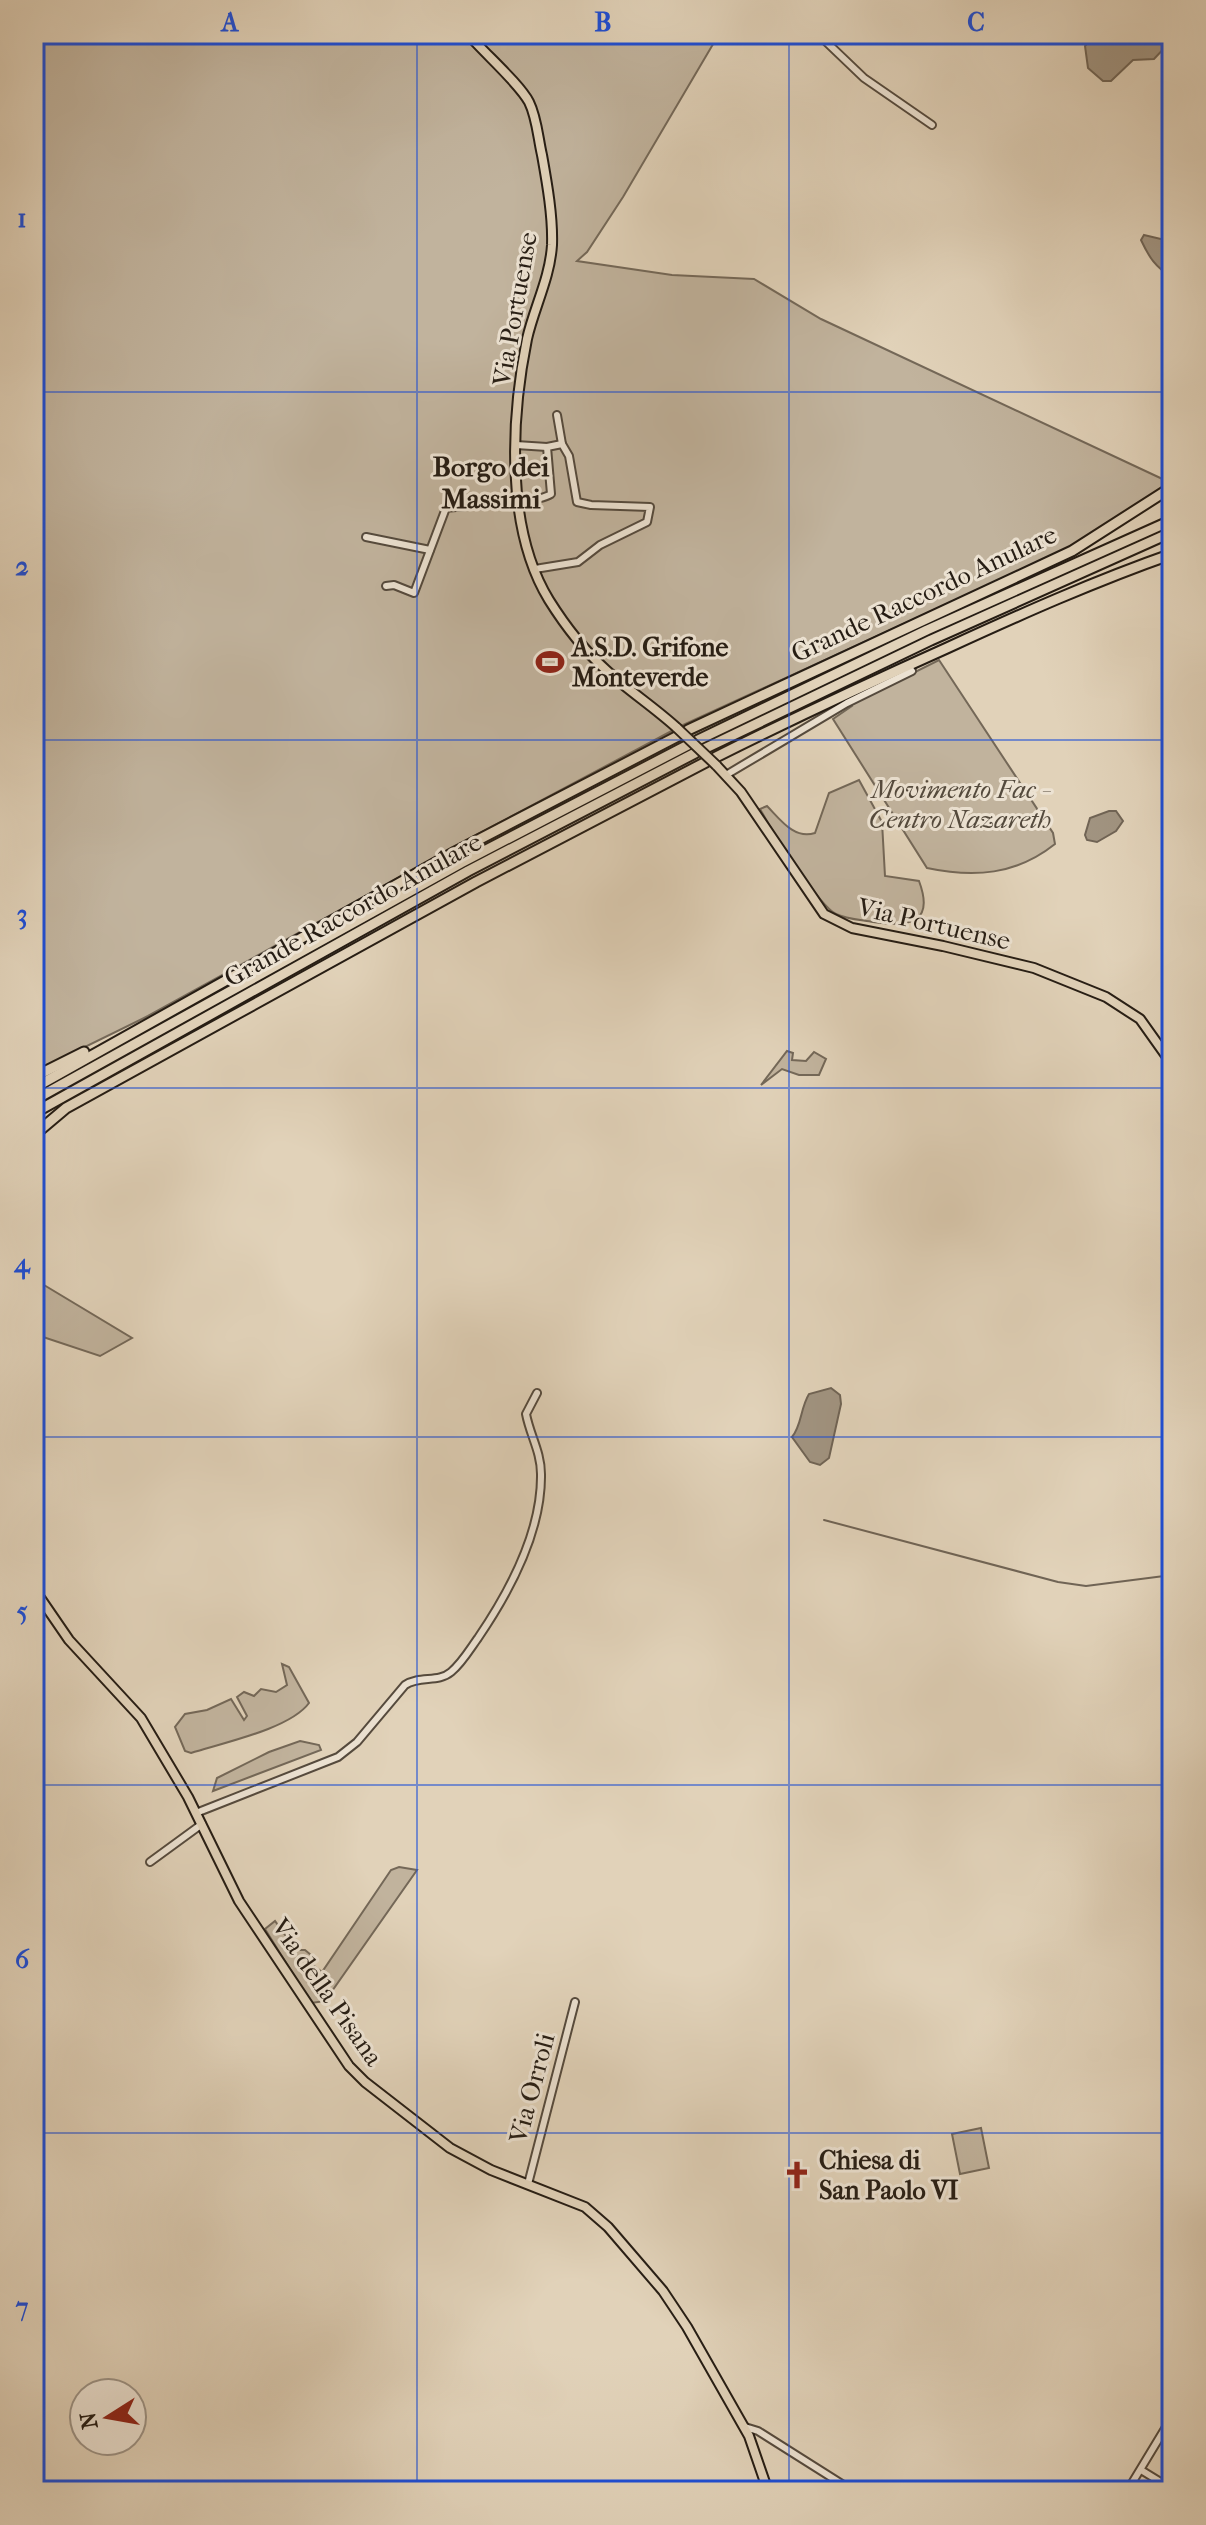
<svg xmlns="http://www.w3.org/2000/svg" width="1206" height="2525" font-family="'IM FELL French Canon',serif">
<rect width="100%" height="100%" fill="#e1d2b9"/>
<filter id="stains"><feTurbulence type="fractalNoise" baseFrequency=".0025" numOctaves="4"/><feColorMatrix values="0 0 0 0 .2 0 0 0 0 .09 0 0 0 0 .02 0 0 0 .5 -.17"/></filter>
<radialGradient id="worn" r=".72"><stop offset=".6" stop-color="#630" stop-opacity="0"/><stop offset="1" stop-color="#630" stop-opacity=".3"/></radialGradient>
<!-- green -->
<g fill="#c1b39d" stroke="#746858" stroke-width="2">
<polygon points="34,34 719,34 623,197 587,252 577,261 672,275 754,279 821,319 1171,483 1069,548 681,726 465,841 148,1016 34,1072"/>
<path d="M939,660l114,173 2,11c-39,31 -81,34 -128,24l-94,-149 19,-13 -1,-2z"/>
<path d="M859,780l23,42 3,54 34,5c16,43 -10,46 -46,41 -11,-2 -27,-3 -37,-8 -17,-8 -65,-85 -76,-105l7,-3c13,13 27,34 48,27l14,-40z"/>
<polygon points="787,1051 793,1053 792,1060 806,1061 814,1052 826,1059 819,1075 799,1075 782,1069 761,1085"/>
<polygon points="34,1279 132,1338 100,1356 34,1334"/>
<path d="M282,1664l7,3 20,36c-19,26 -87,40 -118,50l-6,-2 -10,-24 10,-13 22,-4 24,-11 13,21 3,-4 -10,-19 7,-5 10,4 7,-7 15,3 11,-7z"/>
<polygon points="300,1741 319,1745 321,1750 213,1791 217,1778 269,1752"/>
<polygon points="399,1867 417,1870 325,2001 311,2003 265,1929 275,1921 296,1950 305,1950 311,1955 313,1965 322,1972 391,1870"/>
<polygon points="981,2128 989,2168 960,2174 952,2134"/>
</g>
<!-- water -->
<g fill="#a19481" stroke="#706455" stroke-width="2">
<polygon points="1096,34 1167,34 1170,42 1154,59 1133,60 1111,81 1103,81 1088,68 1085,46"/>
<path d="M1144,235l21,5 7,-3v40c-17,-10 -23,-20 -31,-37z"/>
<polygon points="1109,811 1116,811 1123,821 1116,831 1097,842 1087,840 1085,835 1090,818"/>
<path d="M831,1388l9,7 1,9 -12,54 -9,7 -10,-3 -18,-25c10,-12 8,-28 17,-43z"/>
</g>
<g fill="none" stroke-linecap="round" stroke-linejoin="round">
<!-- stream -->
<polyline stroke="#706455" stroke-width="2" points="824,1520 1058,1582 1086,1586 1172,1575"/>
<defs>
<g id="minor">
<polyline points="818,34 864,78 932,125"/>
<polyline points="557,415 562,444"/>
<polyline points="516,445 547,447"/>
<polyline points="366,537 430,550"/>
<path d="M386,586l8,-1 20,8 32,-85c24,-3 87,-3 105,-14l-4,-47 15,-3 7,12 8,46 14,3 59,2 -3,15 -47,23 -22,17 -43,7"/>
<polyline points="726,775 847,703 912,671"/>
<path d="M196,1813l142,-56 19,-15 48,-57c15,-10 33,-2 46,-13 11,-9 19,-23 27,-34 32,-47 64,-106 63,-164 0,-22 -11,-39 -15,-60l11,-21"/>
<polyline points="150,1862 202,1824"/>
<polyline points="528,2184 575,2002"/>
<polyline points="745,2427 758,2431 853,2491"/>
<polyline points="1141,2470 1172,2489"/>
<polyline points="1094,2491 1107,2485 1125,2489 1129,2488 1172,2417"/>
</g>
<g id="major">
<path d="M468,34c16,19 51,49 61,68 8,16 9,36 13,53 5,28 11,61 10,90 -2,33 -18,63 -25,94 -16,79 -22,189 22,261 15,24 36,51 57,70 23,21 48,37 71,58"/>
<polyline points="716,765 741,792 824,914 852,928 943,946 1034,968 1106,997 1140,1019 1172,1064"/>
<polyline points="34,1589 69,1640 141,1718 188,1797 239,1901 349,2066 365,2082 450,2148 491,2170 585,2207 608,2227 663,2291 687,2327 749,2436 768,2491"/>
</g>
<g id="highway">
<polyline points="688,730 1072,551 1172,487"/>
<polyline points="698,740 927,630 1168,522"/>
<polyline points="706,748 931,640 1172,532"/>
<path d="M716,757c76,-38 153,-74 231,-109 74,-34 148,-67 225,-94"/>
<polyline points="34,1077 84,1052"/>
<polyline points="34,1088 455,852 678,736"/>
<polyline points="34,1100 461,863 688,745"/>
<polyline points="34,1113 468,871 695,753"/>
<polyline points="34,1135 66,1108 476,882 706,762"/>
</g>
</defs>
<!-- minor casing -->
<use href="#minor" stroke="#554a3d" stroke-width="10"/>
<!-- major casing -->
<use href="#major" stroke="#261d14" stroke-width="12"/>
<!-- highway casing -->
<use href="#highway" stroke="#261d14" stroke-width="13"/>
<!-- minor -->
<use href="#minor" stroke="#ece2d2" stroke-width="6"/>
<!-- major -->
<use href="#major" stroke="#e1d2b9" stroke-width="8"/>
<!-- highway -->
<use href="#highway" stroke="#e1d2b9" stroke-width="9"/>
<defs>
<polyline id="major-bridge" points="677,728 716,765"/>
<polyline id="highway-bridge" points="1170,512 1172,522"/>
</defs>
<!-- major-bridge casing -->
<use href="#major-bridge" stroke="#261d14" stroke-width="12" stroke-linecap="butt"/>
<!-- highway-bridge casing -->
<use href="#highway-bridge" stroke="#261d14" stroke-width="13" stroke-linecap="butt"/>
<!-- major-bridge -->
<use href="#major-bridge" stroke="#e1d2b9" stroke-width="8"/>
<!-- highway-bridge -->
<use href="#highway-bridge" stroke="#e1d2b9" stroke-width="9"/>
</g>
<!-- grid -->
<path fill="none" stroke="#1d4ed8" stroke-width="2" stroke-opacity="0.55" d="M417,34v2457M789,34v2457M34,392h1138M34,740h1138M34,1088h1138M34,1437h1138M34,1785h1138M34,2133h1138"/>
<!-- icons -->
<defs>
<symbol id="stadium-bare" viewBox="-9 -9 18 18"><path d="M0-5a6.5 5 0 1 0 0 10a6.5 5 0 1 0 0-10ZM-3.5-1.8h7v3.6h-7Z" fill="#8f2418" stroke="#ece2d2" stroke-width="2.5" paint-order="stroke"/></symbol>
<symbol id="church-bare" viewBox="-9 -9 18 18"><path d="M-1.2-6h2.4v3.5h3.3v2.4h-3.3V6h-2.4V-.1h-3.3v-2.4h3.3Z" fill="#8f2418" stroke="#ece2d2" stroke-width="2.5" paint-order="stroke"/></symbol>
</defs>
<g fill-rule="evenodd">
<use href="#stadium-bare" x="530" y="642" width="40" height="40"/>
<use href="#church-bare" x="777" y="2155" width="40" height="40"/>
</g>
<g text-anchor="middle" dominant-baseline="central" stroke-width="6" stroke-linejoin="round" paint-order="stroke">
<!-- street labels -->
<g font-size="26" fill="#261d14" stroke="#ece2d2">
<text transform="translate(515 309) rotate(-80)">Via Portuense</text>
<text transform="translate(924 594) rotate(-25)">Grande Raccordo Anulare</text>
<text transform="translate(353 910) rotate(-29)">Grande Raccordo Anulare</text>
<text transform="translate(934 924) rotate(13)">Via Portuense</text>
<text transform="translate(327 1992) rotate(55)">Via della Pisana</text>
<text transform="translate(532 2088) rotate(-75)">Via Orroli</text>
</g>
<!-- poi labels -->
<g font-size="26" font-weight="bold" fill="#261d14" stroke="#ece2d2" text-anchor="start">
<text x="572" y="647">A.S.D. Grifone<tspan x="572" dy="30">Monteverde</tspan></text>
<text x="819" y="2160">Chiesa di<tspan x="819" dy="30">San Paolo VI</tspan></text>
</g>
<!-- park labels -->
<g font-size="26" font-style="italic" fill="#544a3d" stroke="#ece2d2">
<text x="960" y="789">Movimento Fac -<tspan x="960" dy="30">Centro Nazareth</tspan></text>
</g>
<!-- neighbourhood labels -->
<g font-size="28" font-weight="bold" fill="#261d14" stroke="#ece2d2">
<text x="491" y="466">Borgo dei<tspan x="491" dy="32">Massimi</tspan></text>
</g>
</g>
<!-- margin -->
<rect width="1206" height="2525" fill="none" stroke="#e1d2b9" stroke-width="88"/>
<!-- north arrow -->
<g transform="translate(108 2417) rotate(259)"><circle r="38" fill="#ece2d2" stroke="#9d9386" stroke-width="2"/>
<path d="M0-6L14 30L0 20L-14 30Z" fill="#8f2418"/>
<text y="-12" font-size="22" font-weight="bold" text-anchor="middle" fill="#261d14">N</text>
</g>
<rect x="44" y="44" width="1118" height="2437" fill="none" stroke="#1d4ed8" stroke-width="3"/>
<g font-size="26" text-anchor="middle" font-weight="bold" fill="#1d4ed8">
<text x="230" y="31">A</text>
<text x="603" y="31">B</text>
<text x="976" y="31">C</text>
<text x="22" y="227">1</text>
<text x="22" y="575">2</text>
<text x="22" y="923">3</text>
<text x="22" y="1272">4</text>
<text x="22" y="1620">5</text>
<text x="22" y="1968">6</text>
<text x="22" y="2316">7</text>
</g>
<rect width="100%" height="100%" filter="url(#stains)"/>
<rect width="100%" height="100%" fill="url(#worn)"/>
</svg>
